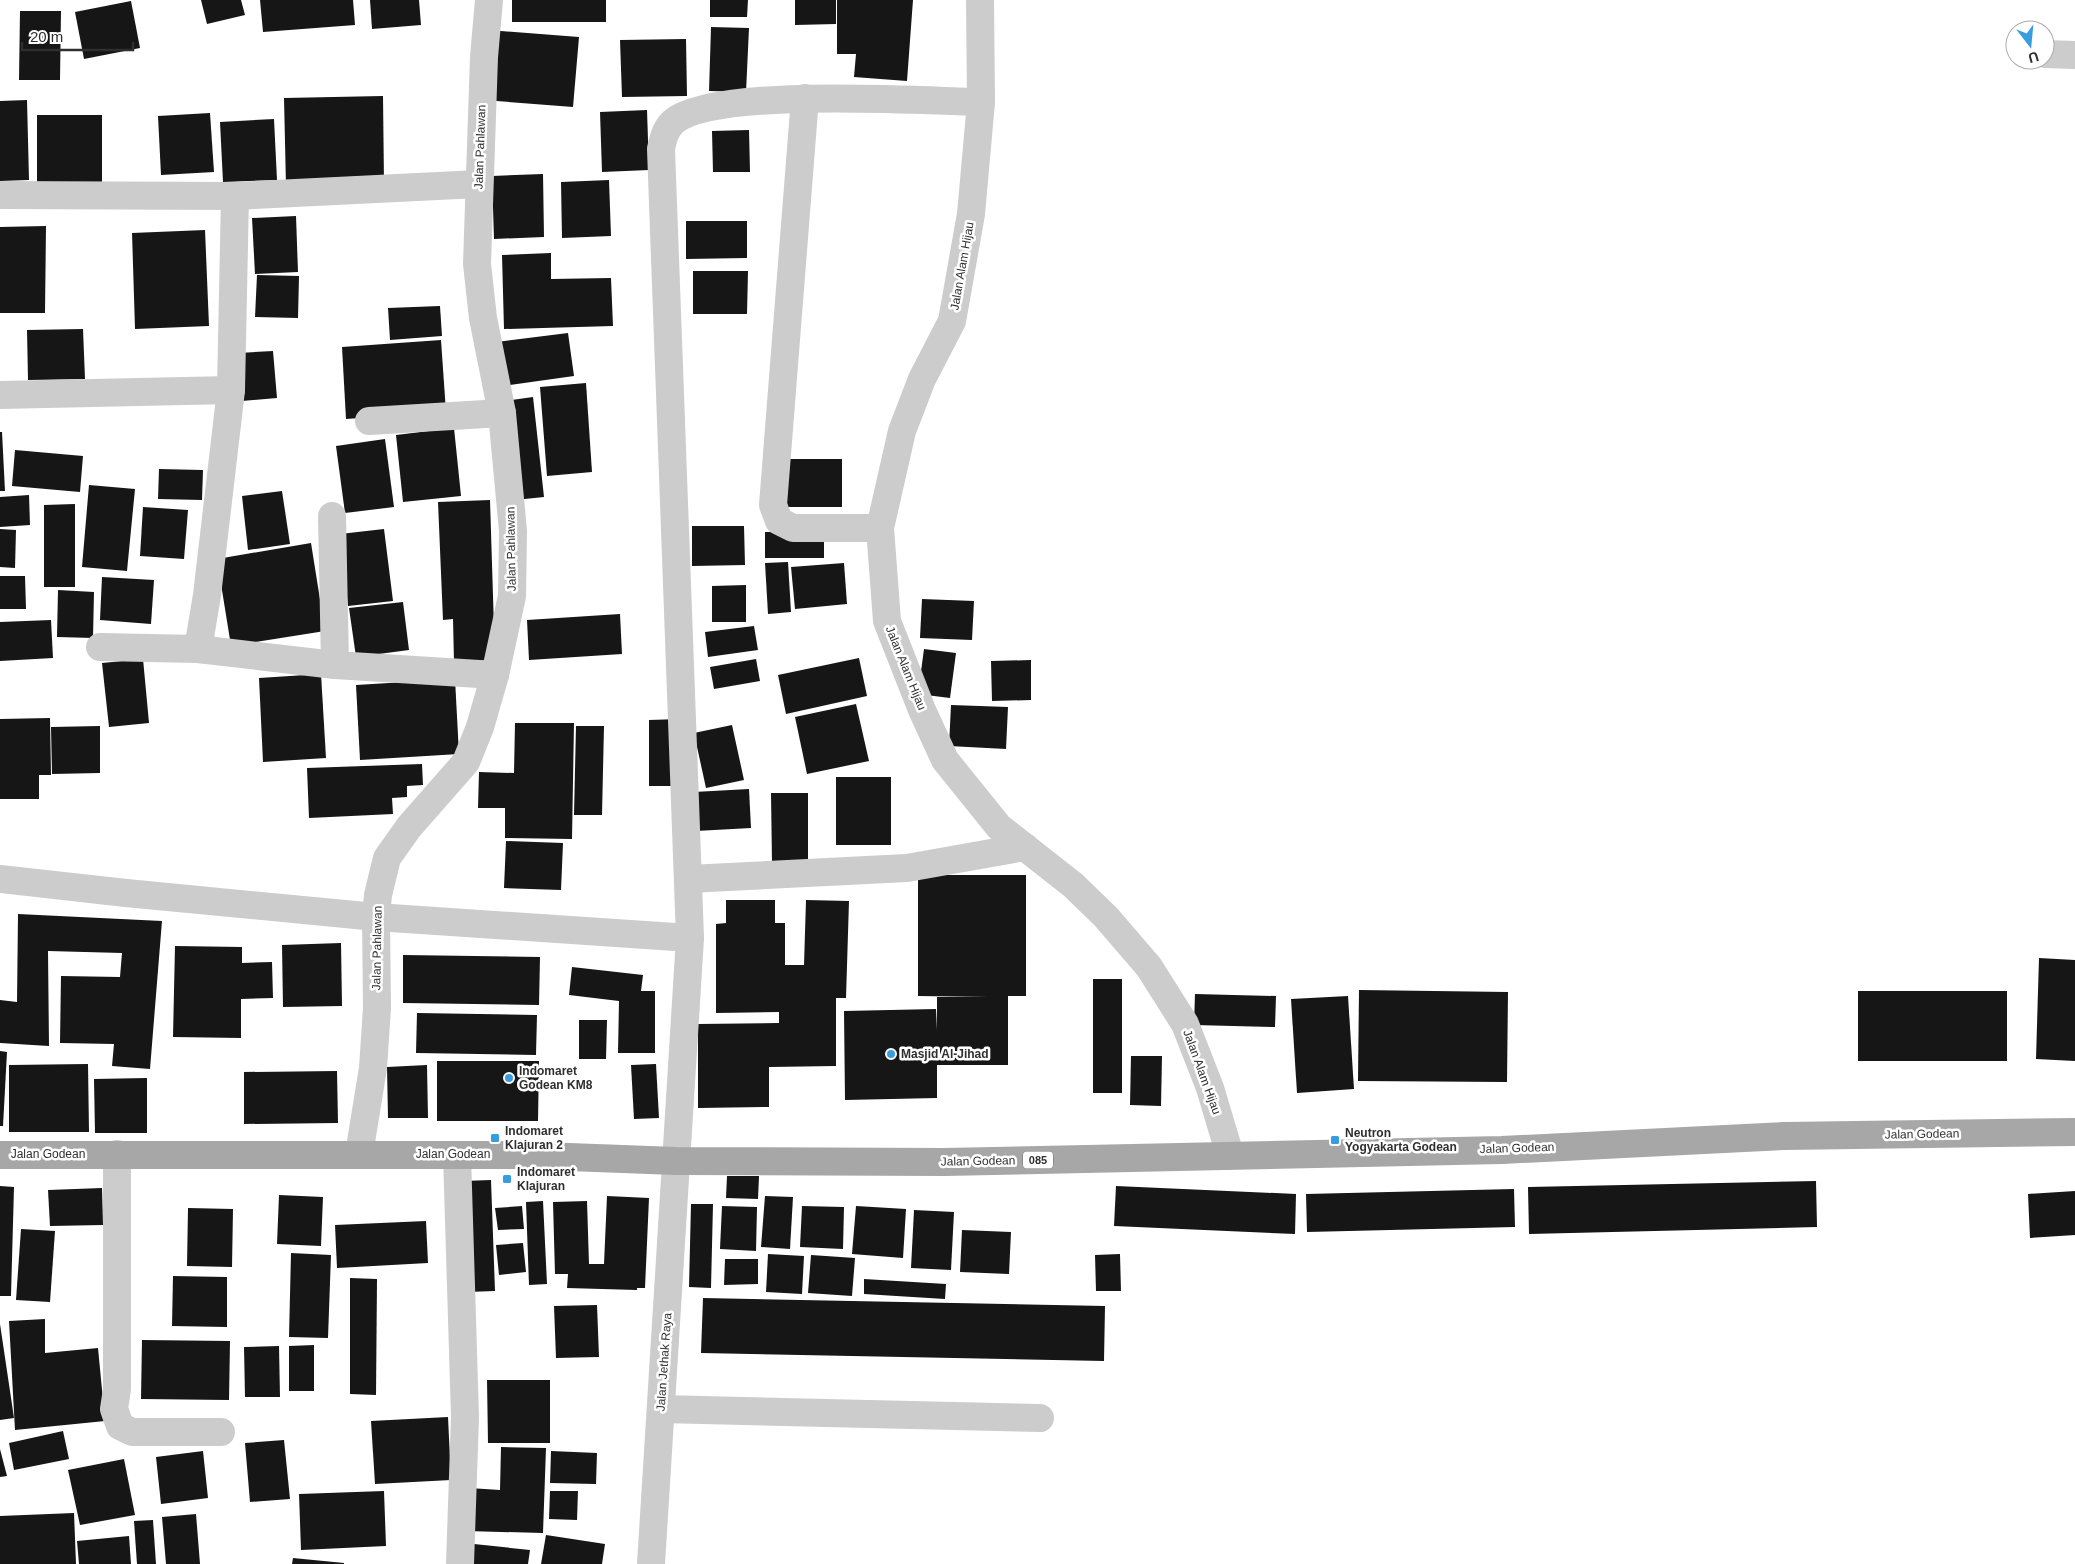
<svg xmlns="http://www.w3.org/2000/svg" width="2075" height="1564" font-family="Arial,sans-serif">
<rect width="100%" height="100%" fill="#fff"/>
<!-- building -->
<g fill="#161616">
<polygon points="201,0 241,0 245,15 207,24"/>
<polygon points="260,0 353,0 355,25 263,32"/>
<polygon points="370,0 419,0 421,25 372,29"/>
<rect x="512" y="0" width="94" height="22"/>
<polygon points="710,0 748,0 747,17 710,17"/>
<polygon points="795,0 836,0 836,24 795,25"/>
<polygon points="837,0 913,0 907,81 854,77 856,54 837,54"/>
<polygon points="131,1 140,48 84,59 75,12"/>
<polygon points="20,11 61,11 60,80 19,80"/>
<polygon points="711,27 749,28 746,92 709,91"/>
<polygon points="489,30 579,37 573,107 483,100"/>
<polygon points="686,39 687,96 622,97 620,40"/>
<polygon points="383,96 384,184 286,186 284,98"/>
<polygon points="27,100 29,180 0,181 0,101"/>
<polygon points="647,110 649,170 602,172 600,112"/>
<polygon points="210,113 214,172 161,175 158,116"/>
<rect x="37" y="115" width="65" height="73"/>
<polygon points="274,119 277,180 223,182 220,122"/>
<polygon points="749,130 750,172 713,172 712,131"/>
<polygon points="543,174 544,237 494,239 492,176"/>
<polygon points="609,180 611,236 562,238 561,182"/>
<polygon points="296,216 298,272 255,274 252,218"/>
<polygon points="686,221 747,221 747,258 686,259"/>
<polygon points="46,226 45,313 0,313 0,227"/>
<polygon points="205,230 209,326 135,329 132,233"/>
<polygon points="551,253 551,279 611,278 613,326 504,329 502,255"/>
<polygon points="693,271 748,271 747,314 693,314"/>
<polygon points="257,275 299,276 298,318 255,317"/>
<polygon points="440,306 442,336 390,340 388,308"/>
<polygon points="83,329 85,379 28,380 27,330"/>
<polygon points="568,333 574,376 502,386 497,342"/>
<polygon points="441,340 446,412 346,419 342,347"/>
<polygon points="273,351 277,398 242,401 239,353"/>
<polygon points="586,383 592,472 547,476 540,387"/>
<polygon points="533,397 544,497 515,500 504,401"/>
<polygon points="454,428 461,496 403,502 396,435"/>
<polygon points="0,432 2,432 5,491 0,491"/>
<polygon points="385,439 394,507 345,513 336,446"/>
<polygon points="15,450 83,456 80,492 12,486"/>
<rect x="787" y="459" width="55" height="48"/>
<polygon points="159,469 203,470 202,500 158,499"/>
<polygon points="89,485 135,489 127,571 82,567"/>
<polygon points="282,491 290,544 248,550 242,496"/>
<polygon points="29,495 30,525 0,527 0,497"/>
<polygon points="490,500 495,660 454,662 453,619 443,620 438,502"/>
<polygon points="75,504 75,587 44,587 44,505"/>
<polygon points="143,507 188,510 184,559 140,556"/>
<polygon points="692,526 744,526 745,565 692,566"/>
<polygon points="0,529 16,530 15,568 0,567"/>
<polygon points="384,529 393,601 348,606 340,534"/>
<rect x="765" y="532" width="59" height="26"/>
<polygon points="311,543 325,631 231,646 217,559"/>
<polygon points="788,562 791,612 768,614 765,563"/>
<polygon points="844,563 847,604 795,609 791,567"/>
<polygon points="0,576 25,576 26,609 0,609"/>
<polygon points="102,577 154,580 151,624 100,620"/>
<polygon points="746,585 746,622 712,622 712,586"/>
<polygon points="58,590 94,592 93,638 57,637"/>
<polygon points="922,599 974,601 972,640 920,638"/>
<polygon points="403,602 409,650 356,657 349,608"/>
<polygon points="620,614 622,654 529,660 527,620"/>
<polygon points="51,620 53,658 0,661 0,622"/>
<polygon points="754,626 758,650 708,657 705,632"/>
<polygon points="924,649 956,653 950,698 918,694"/>
<polygon points="859,658 867,696 786,714 778,675"/>
<polygon points="143,659 149,723 109,727 102,663"/>
<polygon points="756,659 760,681 714,689 710,667"/>
<polygon points="1031,660 1031,700 992,701 991,661"/>
<polygon points="321,674 326,758 263,762 259,678"/>
<polygon points="455,679 459,754 360,760 356,685"/>
<polygon points="856,704 869,761 807,774 795,717"/>
<polygon points="951,705 1008,707 1006,749 949,746"/>
<polygon points="50,718 51,775 39,775 39,799 0,799 0,719"/>
<polygon points="680,719 681,786 649,786 649,720"/>
<polygon points="515,723 574,723 572,839 505,838 505,808 478,808 479,772 514,773"/>
<polygon points="732,725 744,780 706,788 694,733"/>
<polygon points="100,726 100,773 52,774 51,727"/>
<polygon points="576,726 604,726 602,815 574,815"/>
<polygon points="422,764 423,785 407,786 407,797 392,798 393,814 309,818 307,768"/>
<rect x="836" y="777" width="55" height="68"/>
<polygon points="749,789 751,828 696,831 694,792"/>
<polygon points="771,793 808,793 808,863 772,863"/>
<polygon points="506,841 563,843 561,890 504,888"/>
<polygon points="918,875 1026,875 1026,996 1008,996 1008,1065 937,1065 937,1098 845,1100 844,1011 936,1009 937,1030 937,997 988,997 918,996"/>
<polygon points="726,900 775,900 775,923 785,923 785,965 804,965 806,900 849,901 846,998 836,998 836,1066 769,1067 769,1107 698,1108 698,1024 779,1023 779,1012 716,1013 716,924 726,923"/>
<polygon points="18,914 162,921 150,1069 112,1066 114,1044 60,1043 61,976 120,977 122,953 48,951 49,1046 0,1043 0,1000 17,1002"/>
<polygon points="341,943 342,1006 283,1007 282,945"/>
<polygon points="175,946 242,947 242,963 272,962 273,998 241,999 241,1038 173,1037"/>
<polygon points="403,955 540,957 539,1005 403,1003"/>
<polygon points="2039,958 2075,960 2075,1061 2036,1059"/>
<polygon points="572,967 643,975 641,991 655,991 655,1053 618,1053 619,1001 569,995"/>
<rect x="1093" y="979" width="29" height="114"/>
<polygon points="1359,990 1508,992 1507,1082 1358,1081"/>
<rect x="1858" y="991" width="149" height="70"/>
<polygon points="1195,994 1276,996 1275,1027 1194,1025"/>
<polygon points="1348,996 1354,1089 1297,1093 1291,999"/>
<polygon points="417,1013 537,1015 536,1055 416,1053"/>
<polygon points="579,1020 607,1020 606,1059 579,1059"/>
<polygon points="0,1051 7,1052 3,1126 0,1126"/>
<polygon points="1131,1056 1162,1056 1161,1106 1130,1105"/>
<polygon points="437,1061 539,1061 538,1121 437,1121"/>
<polygon points="88,1064 89,1132 9,1132 9,1065"/>
<polygon points="656,1064 659,1118 634,1119 631,1065"/>
<polygon points="427,1065 428,1118 388,1118 387,1067"/>
<polygon points="337,1071 338,1123 244,1124 244,1072"/>
<polygon points="147,1078 147,1133 95,1133 94,1079"/>
<polygon points="727,1176 759,1176 758,1199 726,1198"/>
<polygon points="491,1180 495,1291 467,1292 463,1181"/>
<polygon points="1816,1181 1817,1227 1529,1234 1528,1187"/>
<polygon points="0,1186 14,1187 11,1296 0,1296"/>
<polygon points="1116,1186 1296,1194 1295,1234 1114,1226"/>
<polygon points="102,1188 103,1225 50,1226 48,1190"/>
<polygon points="1514,1189 1515,1227 1307,1232 1306,1194"/>
<polygon points="2075,1191 2075,1235 2030,1238 2028,1194"/>
<polygon points="279,1195 323,1197 321,1246 277,1244"/>
<polygon points="607,1196 649,1198 645,1288 637,1288 637,1290 567,1288 568,1274 555,1274 553,1202 587,1201 589,1264 604,1264"/>
<polygon points="765,1196 793,1197 790,1249 761,1247"/>
<polygon points="543,1201 547,1284 529,1285 526,1202"/>
<polygon points="691,1204 713,1204 711,1288 689,1287"/>
<polygon points="522,1206 524,1229 498,1230 495,1208"/>
<polygon points="722,1206 757,1207 756,1251 720,1249"/>
<polygon points="802,1206 844,1207 843,1249 800,1247"/>
<polygon points="856,1206 906,1209 903,1258 852,1254"/>
<polygon points="188,1208 233,1209 232,1267 187,1266"/>
<polygon points="914,1210 954,1212 951,1270 911,1268"/>
<polygon points="426,1221 428,1263 337,1268 335,1225"/>
<polygon points="21,1229 55,1231 50,1302 16,1300"/>
<polygon points="962,1230 1011,1232 1009,1274 960,1272"/>
<polygon points="523,1243 526,1272 499,1275 496,1245"/>
<polygon points="291,1253 331,1255 328,1338 289,1337"/>
<polygon points="768,1254 804,1256 802,1294 766,1292"/>
<polygon points="1120,1254 1121,1291 1096,1291 1095,1255"/>
<polygon points="811,1255 855,1258 852,1296 808,1293"/>
<polygon points="725,1259 758,1259 758,1284 724,1285"/>
<polygon points="173,1276 227,1277 227,1327 172,1326"/>
<polygon points="350,1278 377,1279 376,1395 350,1394"/>
<polygon points="864,1279 946,1284 945,1299 864,1294"/>
<polygon points="703,1298 1105,1306 1104,1361 701,1353"/>
<polygon points="597,1305 599,1357 556,1358 554,1306"/>
<polygon points="45,1319 45,1353 98,1348 105,1421 15,1430 9,1321"/>
<polygon points="0,1324 14,1418 0,1420"/>
<polygon points="142,1340 230,1341 229,1400 141,1399"/>
<polygon points="314,1345 314,1391 289,1391 289,1346"/>
<polygon points="279,1346 280,1397 245,1397 244,1347"/>
<polygon points="487,1380 550,1380 550,1443 488,1443"/>
<polygon points="448,1417 451,1480 375,1484 371,1421"/>
<polygon points="63,1431 69,1459 14,1470 9,1443"/>
<polygon points="284,1440 290,1499 250,1502 245,1443"/>
<polygon points="501,1447 546,1448 543,1533 466,1531 469,1488 500,1490"/>
<polygon points="0,1449 7,1476 0,1477"/>
<polygon points="203,1451 208,1498 161,1504 156,1457"/>
<polygon points="551,1451 597,1453 596,1484 550,1483"/>
<polygon points="124,1459 135,1515 80,1525 68,1470"/>
<polygon points="384,1491 386,1546 301,1550 299,1494"/>
<polygon points="550,1491 578,1491 577,1520 549,1519"/>
<polygon points="74,1513 76,1564 0,1564 0,1516"/>
<polygon points="196,1514 200,1564 166,1564 162,1517"/>
<polygon points="153,1520 156,1564 137,1564 134,1521"/>
<polygon points="546,1535 605,1544 602,1564 541,1564"/>
<polygon points="129,1536 131,1564 79,1564 77,1541"/>
<polygon points="474,1544 530,1550 528,1564 472,1564"/>
<polygon points="293,1558 344,1563 344,1564 292,1564"/>
</g>
<g fill="none" stroke-linecap="round" stroke-linejoin="round">
<!-- street -->
<g stroke="#ccc" stroke-width="28">
<polyline points="980,0 981,102 971,214 952,321 922,379 902,431 880,528 887,621 922,710 945,760 999,827 1073,885 1106,917 1149,967 1185,1024 1210,1088 1230,1155"/>
<polyline points="2045,54 2075,55"/>
<polyline points="805,98 773,505 779,521 793,528 880,528"/>
<polyline points="0,195 235,196 479,184"/>
<polyline points="0,395 231,390"/>
<polyline points="369,421 502,413"/>
<polyline points="332,516 335,665 495,675"/>
<polyline points="100,647 198,649 207,595 231,390 235,196"/>
<polyline points="198,649 335,665"/>
<polyline points="0,879 126,893 376,917 690,938"/>
<polyline points="688,879 907,868 1025,847"/>
<polyline points="117,1154 117,1389 114,1409 120,1426 132,1432 221,1432"/>
<polyline points="359,1154 373,1068 377,1008 376,917 378,895 387,858 409,827 466,762 480,727 495,675 512,596 513,531 502,413 483,318 477,264 484,57 489,0"/>
<polyline points="457,1155 465,1417 460,1564"/>
<polyline points="661,1409 1040,1418"/>
<path d="M651,1564l39,-626 -29,-789c2,-10 4,-19 12,-27 40,-35 249,-21 308,-20"/>
</g>
<!-- primary -->
<polyline stroke="#a7a7a7" stroke-width="28" points="0,1155 515,1155 676,1161 944,1162 1502,1150 1784,1136 2075,1132"/>
</g>
<!-- markers -->
<g fill="#389ddf" stroke="#fff" stroke-width="2">
<circle cx="891" cy="1054" r="5"/>
<circle cx="509" cy="1078" r="5"/>
<rect x="490" y="1133" width="10" height="10" rx="2.5"/>
<rect x="1330" y="1135" width="10" height="10" rx="2.5"/>
<rect x="502" y="1174" width="10" height="10" rx="2.5"/>
</g>
<g text-anchor="middle" dominant-baseline="central" stroke-width="5" stroke-linejoin="round" paint-order="stroke">
<!-- shield labels -->
<rect fill="#fff" stroke="#6d6d6d" stroke-width="1" x="1023" y="1151.5" width="30" height="17" rx="4"/>
<g font-size="11" font-weight="bold" fill="#2f2f2f">
<text x="1038" y="1160">085</text>
</g>
<!-- street labels -->
<g font-size="12" fill="#2f2f2f" stroke="#fff">
<text transform="translate(480 147) rotate(-88)">Jalan Pahlawan</text>
<text transform="translate(962 266) rotate(-80)">Jalan Alam Hijau</text>
<text transform="translate(511 549) rotate(-91)">Jalan Pahlawan</text>
<text transform="translate(906 668) rotate(68)">Jalan Alam Hijau</text>
<text transform="translate(377 948) rotate(-89)">Jalan Pahlawan</text>
<text transform="translate(1202 1072) rotate(70)">Jalan Alam Hijau</text>
<text transform="translate(1922 1134) rotate(-1)">Jalan Godean</text>
<text transform="translate(1517 1148) rotate(-2)">Jalan Godean</text>
<text x="48" y="1154">Jalan Godean</text>
<text x="453" y="1154">Jalan Godean</text>
<text transform="translate(978 1161) rotate(-1)">Jalan Godean</text>
<text transform="translate(664 1362) rotate(-86)">Jalan Jethak Raya</text>
</g>
<!-- poi labels -->
<g font-size="12" font-weight="bold" fill="#2f2f2f" stroke="#fff" text-anchor="start">
<text x="901" y="1054">Masjid Al-Jihad</text>
<text x="519" y="1071">Indomaret<tspan x="519" dy="14">Godean KM8</tspan></text>
<text x="505" y="1131">Indomaret<tspan x="505" dy="14">Klajuran 2</tspan></text>
<text x="1345" y="1133">Neutron<tspan x="1345" dy="14">Yogyakarta Godean</tspan></text>
<text x="517" y="1172">Indomaret<tspan x="517" dy="14">Klajuran</tspan></text>
</g>
</g>
<!-- north arrow -->
<g transform="translate(2030 45) rotate(164)"><circle r="24" fill="#ffffff" stroke="#acacac"/>
<path d="M0-4L9 19L0 12L-9 19Z" fill="#389ddf"/>
<text y="-8" font-size="14" font-weight="bold" text-anchor="middle" fill="#2f2f2f">U</text>
</g>
<!-- scale -->
<path d="M22 42v8h111v-8" fill="none" stroke="#2f2f2f" stroke-width="2.5"/>
<text x="30" y="42" font-size="15" fill="#2f2f2f" stroke="#ffffff" stroke-width="4" paint-order="stroke">20 m</text>
</svg>
